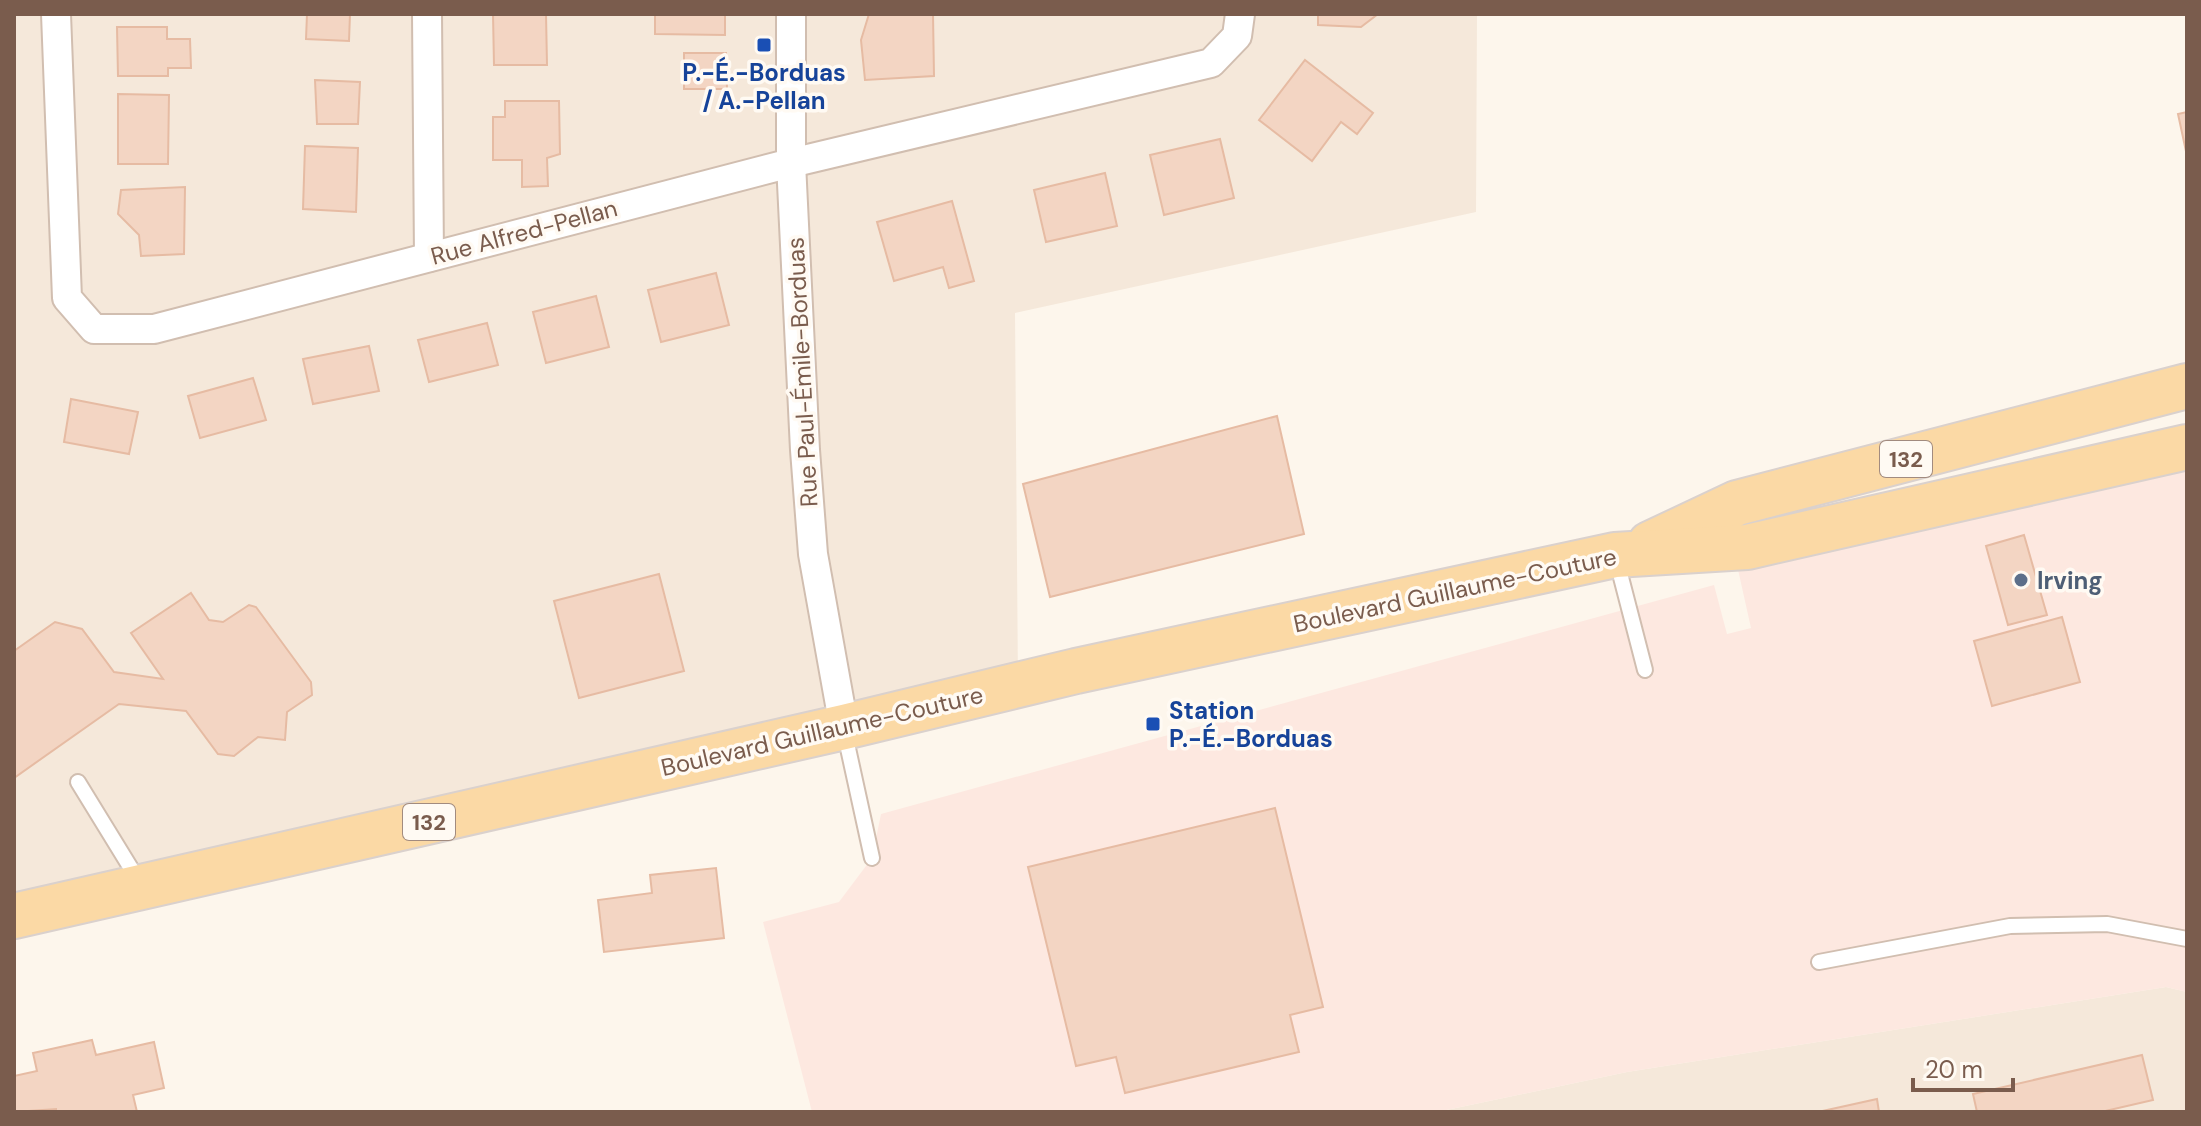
<svg xmlns="http://www.w3.org/2000/svg" width="2201" height="1126" font-family="'DM Sans',sans-serif">
<rect width="100%" height="100%" fill="#fdf6ec"/>
<!-- residential -->
<g fill="#f5e8da">
<polygon points="14,14 1477,14 1476,212 1015,313 1018,685 14,916"/>
<polygon points="2166,987 2187,992 2187,1112 1437,1112 1627,1072"/>
</g>
<!-- commercial -->
<polygon fill="#fde8e0" points="2187,456 2187,992 2166,987 1627,1072 1437,1112 812,1112 763,922 839,902 872,858 881,814 1714,585 1727,634 1751,628 1737,565"/>
<!-- building -->
<g fill="#f3d5c3" stroke="#e6bba3" stroke-width="2">
<polygon points="307,14 350,14 349,41 306,39"/>
<polygon points="493,14 546,14 547,65 494,65"/>
<polygon points="655,14 725,14 725,35 655,34"/>
<polygon points="869,14 933,14 934,76 865,80 861,40"/>
<polygon points="1318,14 1378,14 1361,27 1318,25"/>
<polygon points="117,27 167,27 167,39 190,39 191,68 168,68 168,76 118,76"/>
<polygon points="684,53 726,53 727,89 684,89"/>
<polygon points="1305,60 1373,113 1357,134 1341,122 1312,161 1259,120"/>
<polygon points="315,80 360,82 358,124 317,124"/>
<polygon points="118,94 169,95 168,164 118,164"/>
<polygon points="505,101 559,101 560,154 547,158 548,186 522,187 522,160 493,160 493,117 505,117"/>
<polygon points="2187,112 2187,156 2178,114"/>
<polygon points="1220,139 1234,198 1164,215 1150,155"/>
<polygon points="305,146 358,148 356,212 303,209"/>
<polygon points="1105,173 1117,226 1046,242 1034,190"/>
<polygon points="185,187 184,254 141,256 139,235 118,214 121,190"/>
<polygon points="952,201 974,281 949,288 943,267 894,281 877,222"/>
<polygon points="716,273 729,325 661,342 648,290"/>
<polygon points="596,296 609,347 546,363 533,312"/>
<polygon points="487,323 498,365 429,382 418,340"/>
<polygon points="369,346 379,391 313,404 303,359"/>
<polygon points="253,378 266,420 200,438 188,396"/>
<polygon points="71,399 138,412 129,454 64,442"/>
<polygon points="1277,416 1304,534 1050,597 1023,484"/>
<polygon points="2024,535 2047,615 2008,625 1986,546"/>
<polygon points="659,574 684,671 579,698 554,601"/>
<polygon points="191,593 209,620 223,622 249,605 256,607 311,682 312,695 287,712 285,740 258,737 234,756 218,754 186,711 119,704 14,778 14,651 55,622 82,629 114,672 163,679 131,633"/>
<polygon points="2062,617 2080,682 1992,706 1974,641"/>
<polygon points="1275,808 1323,1007 1290,1015 1299,1052 1125,1093 1116,1057 1076,1066 1028,867"/>
<polygon points="716,868 724,938 604,952 598,900 652,893 650,875"/>
<polygon points="92,1040 96,1055 154,1042 164,1088 133,1095 137,1112 56,1112 56,1109 14,1112 14,1076 37,1071 33,1053"/>
<polygon points="2142,1055 2153,1100 2101,1112 1977,1112 1973,1094"/>
<polygon points="1877,1099 1879,1112 1818,1112"/>
</g>
<g fill="none" stroke-linecap="round" stroke-linejoin="round">
<defs>
<g id="lane">
<polyline points="1616,558 1645,670"/>
<polyline points="844,730 872,858"/>
<polyline points="78,782 140,883"/>
<polyline points="1819,962 2010,926 2107,924 2187,939"/>
</g>
<g id="street">
<polyline points="56,14 67,298 94,329 154,329 791,163 1211,63 1237,36 1240,14"/>
<polyline points="427,14 429,257"/>
<polyline points="791,14 791,163 805,450 813,554 844,727"/>
</g>
<g id="primary">
<polyline points="1650,544 1737,503 2187,386"/>
<polyline points="14,916 844,727 1076,671 1615,555 1747,547 2187,447"/>
</g>
</defs>
<!-- lane casing -->
<use href="#lane" stroke="#d1beb0" stroke-width="18"/>
<!-- street casing -->
<use href="#street" stroke="#d1beb0" stroke-width="32"/>
<!-- primary casing -->
<use href="#primary" stroke="#dad1cd" stroke-width="48"/>
<!-- lane -->
<use href="#lane" stroke="#fff" stroke-width="14"/>
<!-- street -->
<use href="#street" stroke="#fff" stroke-width="28"/>
<!-- primary -->
<use href="#primary" stroke="#fbd9a5" stroke-width="44"/>
</g>
<!-- markers -->
<g fill="#1a4fb4" stroke="#fffaf3" stroke-width="3">
<rect x="756" y="37" width="16" height="16" rx="4"/>
<rect x="1145" y="716" width="16" height="16" rx="4"/>
</g>
<circle fill="#5c6f8a" stroke="#fffaf3" stroke-width="3" cx="2021" cy="580" r="8"/>
<g text-anchor="middle" dominant-baseline="central" stroke-width="7" stroke-linejoin="round" paint-order="stroke">
<!-- shield labels -->
<g fill="#fffaf3" stroke="#a28b7f" stroke-width="2">
<rect x="1880" y="441" width="52" height="36" rx="6"/>
<rect x="403" y="804" width="52" height="36" rx="6"/>
</g>
<g font-size="22" font-weight="bold" fill="#7a5c4d">
<text x="1906" y="459">132</text>
<text x="429" y="822">132</text>
</g>
<!-- transit labels -->
<g font-size="24" font-weight="bold" fill="#164399" stroke="#fffaf3">
<text x="764" y="72">P.-É.-Borduas<tspan x="764" dy="28">/ A.-Pellan</tspan></text>
<text x="1169" y="710" text-anchor="start">Station<tspan x="1169" dy="28">P.-É.-Borduas</tspan></text>
</g>
<!-- street labels -->
<g font-size="24" fill="#7a5c4d" stroke="#fffaf3">
<text transform="translate(524 232) rotate(-15)">Rue Alfred-Pellan</text>
<text transform="translate(802 372) rotate(-93)">Rue Paul-Émile-Borduas</text>
<text transform="translate(1455 590) rotate(-12)">Boulevard Guillaume-Couture</text>
<text transform="translate(822 731) rotate(-13)">Boulevard Guillaume-Couture</text>
</g>
<!-- service labels -->
<g font-size="24" font-weight="bold" fill="#4e5e75" stroke="#fffaf3" text-anchor="start">
<text x="2037" y="580">Irving</text>
</g>
</g>
<!-- border -->
<rect width="2201" height="1126" fill="none" stroke="#7a5c4d" stroke-width="32"/>
<!-- scale -->
<path d="M1913 1078v12h100v-12" fill="none" stroke="#7a5c4d" stroke-width="4"/>
<text x="1925" y="1078" font-size="24" fill="#7a5c4d" stroke="#fffaf3" stroke-width="6" paint-order="stroke">20 m</text>
</svg>
